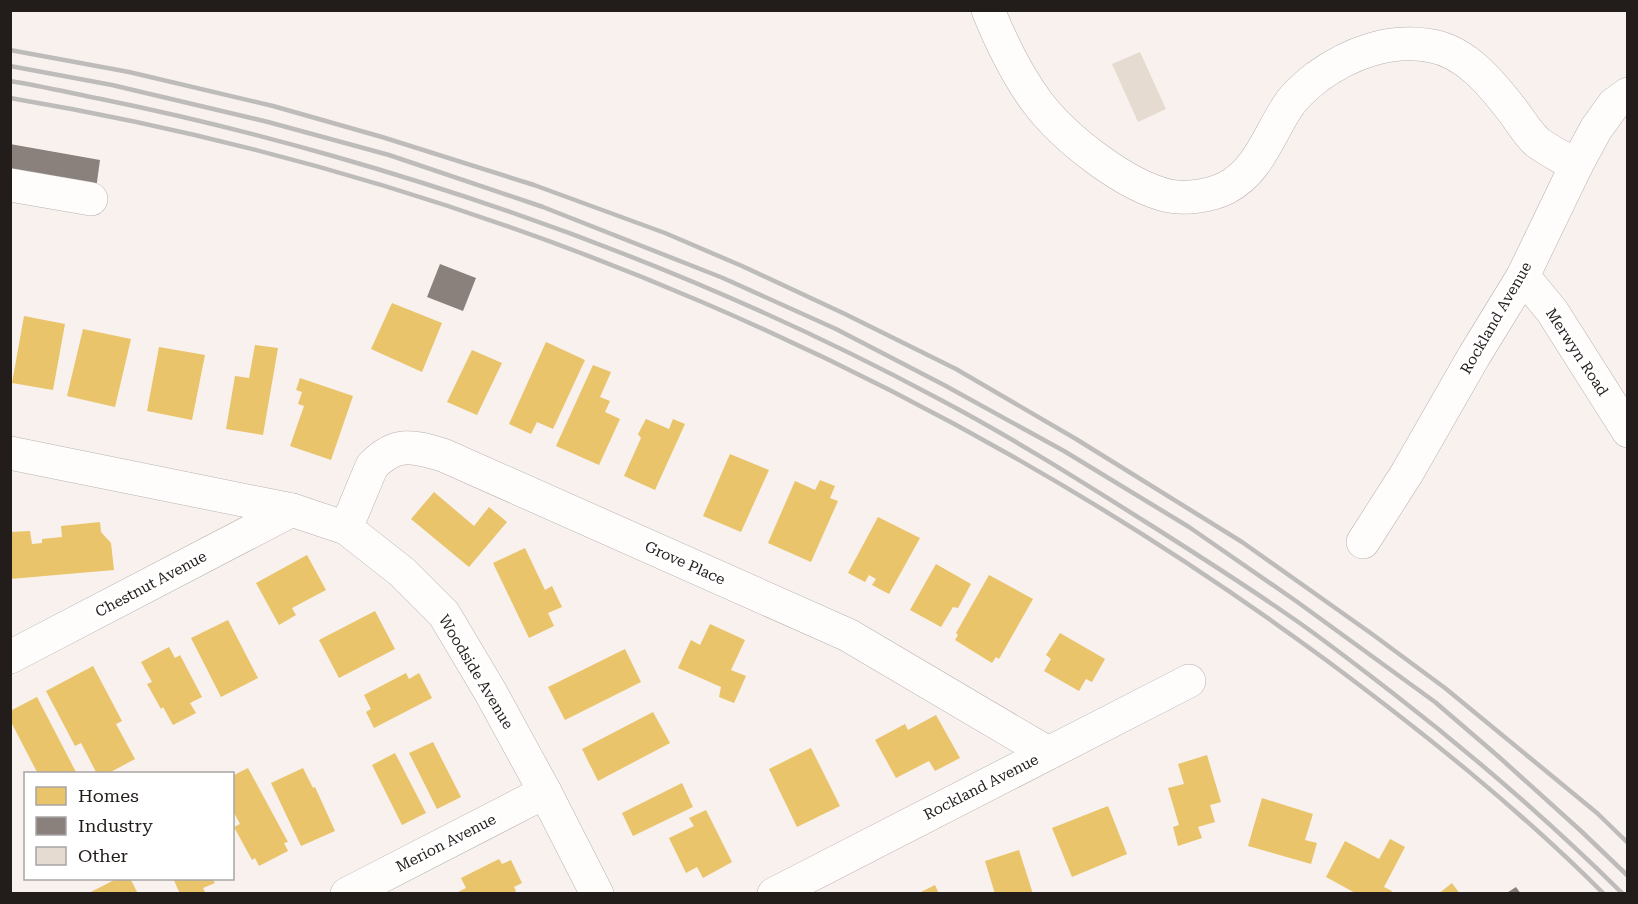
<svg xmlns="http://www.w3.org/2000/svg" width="1638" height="904" font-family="'Roboto Serif',serif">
<rect width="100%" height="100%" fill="#f8f1ee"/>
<!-- homes -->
<g fill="#e9c46a">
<polygon points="392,303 442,323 422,372 371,349"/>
<polygon points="24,316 65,324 53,390 12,383"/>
<polygon points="83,329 131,339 115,407 67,396"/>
<polygon points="546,342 585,360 553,429 537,422 531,434 509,424"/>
<polygon points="255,345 278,348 263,435 226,429 235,376 249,378"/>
<polygon points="159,347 205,355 192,420 147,411"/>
<polygon points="472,350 502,363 477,415 447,402"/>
<polygon points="593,365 611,372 600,397 610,401 605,412 620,419 599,465 556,446"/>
<polygon points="300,378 353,396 331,460 290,446 304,406 298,404 302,392 296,390"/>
<polygon points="646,419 669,429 673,419 685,424 655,490 624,476 641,438 638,434"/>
<polygon points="730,454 769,470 741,532 703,516"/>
<polygon points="820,480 835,486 830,498 838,501 811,562 768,543 795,481 815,490"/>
<polygon points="434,492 474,526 489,507 507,522 469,567 411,519"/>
<polygon points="878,517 920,538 889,594 872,585 876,579 869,575 865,582 848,573"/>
<polygon points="100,522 101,532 111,543 114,570 10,579 10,532 30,531 32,544 42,543 42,539 62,537 61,526"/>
<polygon points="525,548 545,590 552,586 562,607 548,613 554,626 529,638 493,563"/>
<polygon points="307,555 326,590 292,608 296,615 279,625 256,583"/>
<polygon points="936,564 971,584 958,608 953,607 941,627 910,610"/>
<polygon points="989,575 1033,599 999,659 996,657 992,663 955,640 958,635 956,633"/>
<polygon points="375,611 395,649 339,678 319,640"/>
<polygon points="228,620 258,678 221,697 191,638"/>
<polygon points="710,624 745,640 731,670 746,676 734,703 719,697 721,687 678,668 691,640 700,645"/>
<polygon points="1060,633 1105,659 1092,682 1086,679 1079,691 1044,671 1051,659 1046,655"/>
<polygon points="169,647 175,658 180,655 202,697 190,703 196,713 173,725 163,707 161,709 147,684 152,682 141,662"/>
<polygon points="625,649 641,682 565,720 548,687"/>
<polygon points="93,666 122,721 116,724 135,759 107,774 97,774 81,743 75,746 46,691"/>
<polygon points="406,673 409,679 419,673 432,698 374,728 366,712 371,709 364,695"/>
<polygon points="37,697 77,774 38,774 10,720 10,711"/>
<polygon points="653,712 670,743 598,781 582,749"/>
<polygon points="936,715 960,758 935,771 929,761 896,778 875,740 905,724 908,730"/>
<polygon points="433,742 461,797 437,809 409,753"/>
<polygon points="811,748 840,806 797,827 769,769"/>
<polygon points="395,753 426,813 402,825 372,765"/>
<polygon points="1207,755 1221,802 1210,805 1215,822 1198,827 1202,838 1178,846 1173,827 1179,825 1168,788 1184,784 1178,764"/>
<polygon points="248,768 288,842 284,843 288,851 259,866 255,858 252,860 234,827 240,824 232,809 232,776"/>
<polygon points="303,768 313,788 315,787 335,831 301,846 271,783"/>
<polygon points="682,783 693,807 633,836 622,813"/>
<polygon points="1262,798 1313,814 1305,840 1317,843 1311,864 1248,846"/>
<polygon points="1108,806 1127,854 1072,877 1052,828"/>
<polygon points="706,810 732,862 703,878 697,867 686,873 669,838 694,826 689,818"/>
<polygon points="1390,839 1405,847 1384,887 1392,891 1390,894 1357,894 1326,877 1345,841 1379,859"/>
<polygon points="1019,850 1033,894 995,894 985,861"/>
<polygon points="499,859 502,864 511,860 522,883 514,887 516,891 512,894 454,894 466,888 461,878"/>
<polygon points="118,878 130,878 138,894 87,894"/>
<polygon points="173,878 212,878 215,883 203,888 205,892 203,894 180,894"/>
<polygon points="1452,883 1460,894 1438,894"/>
<polygon points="935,885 939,894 917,894"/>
</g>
<!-- industry -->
<g fill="#8a817c">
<polygon points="10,144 100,160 96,189 10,174"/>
<polygon points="440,264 476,278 463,311 427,297"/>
<polygon points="1516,887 1521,894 1505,894"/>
</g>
<!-- building -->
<polygon fill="#e6dbd0" points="1140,52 1166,109 1138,122 1112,64"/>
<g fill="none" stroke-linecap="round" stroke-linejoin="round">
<defs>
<g id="minor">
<path d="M988,10c13,32 29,65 49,92 27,36 88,84 132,94 18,3 41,0 57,-8 33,-17 43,-54 62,-82 7,-11 19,-21 29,-29 33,-24 74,-39 115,-31 34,6 60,38 80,64 8,10 15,23 25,32 12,9 27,16 39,24"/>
<polyline points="10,185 91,199"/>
<polyline points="1523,276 1552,311 1628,431"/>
<polyline points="10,453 292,510 346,528 402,572 444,614 491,693 545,792 597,894"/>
<path d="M346,528l26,-62c24,-25 41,-20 71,-11l405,180 200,118"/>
<polyline points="1363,542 1407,473 1474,356 1523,276 1576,166 1596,129 1614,104 1628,94"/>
<polyline points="10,657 292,510"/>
<polyline points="347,894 545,792"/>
<polyline points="774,894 1189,681"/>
</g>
</defs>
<!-- minor casing -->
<use href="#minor" stroke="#b8b2b0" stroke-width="34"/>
<!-- minor -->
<use href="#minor" stroke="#fefdfc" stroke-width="33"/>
<!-- rail -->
<g stroke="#bebcbb" stroke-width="4.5">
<polyline points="10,50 129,72 273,106 382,137 534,185 665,233 742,266 845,314 956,369 1076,439 1242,542 1372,634 1445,688 1597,813 1628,843"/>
<polyline points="10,66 112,85 268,122 389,155 543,207 723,278 836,329 944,385 1064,451 1189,527 1296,601 1435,702 1499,757 1581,831 1628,876"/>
<path d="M10,81c31,5 61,12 91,18 78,16 155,35 232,57 210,60 414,140 606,243 76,40 148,86 221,132 44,28 88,56 131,86 35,24 69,51 103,77 80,62 156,128 229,200"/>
<path d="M10,98c477,80 928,276 1316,562 98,73 192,148 278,234"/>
</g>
</g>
<g text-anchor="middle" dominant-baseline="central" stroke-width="6" stroke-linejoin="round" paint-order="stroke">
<!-- street labels -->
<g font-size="15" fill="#221d1b" stroke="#fff">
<text transform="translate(1496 318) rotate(-60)">Rockland Avenue</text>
<text transform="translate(1577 352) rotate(57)">Merwyn Road</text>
<text transform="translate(685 563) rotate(24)">Grove Place</text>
<text transform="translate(151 584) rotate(-28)">Chestnut Avenue</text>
<text transform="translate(476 672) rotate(59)">Woodside Avenue</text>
<text transform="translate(981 787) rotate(-27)">Rockland Avenue</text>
<text transform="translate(446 843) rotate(-27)">Merion Avenue</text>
</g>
</g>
<!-- border -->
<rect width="1638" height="904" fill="none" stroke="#221d1b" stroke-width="24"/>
<!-- legend -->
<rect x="24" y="772" width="210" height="108" fill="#ffffff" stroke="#a7a5a4" stroke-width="1.5"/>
<rect x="36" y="787" width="30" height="18" fill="#e9c46a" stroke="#a7a5a4" stroke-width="1.5"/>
<text x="78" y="802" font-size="18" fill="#221d1b">Homes</text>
<rect x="36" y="817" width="30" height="18" fill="#8a817c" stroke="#a7a5a4" stroke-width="1.5"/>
<text x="78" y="832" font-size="18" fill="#221d1b">Industry</text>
<rect x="36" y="847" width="30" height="18" fill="#e6dbd0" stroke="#a7a5a4" stroke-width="1.5"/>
<text x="78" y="862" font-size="18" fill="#221d1b">Other</text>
</svg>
